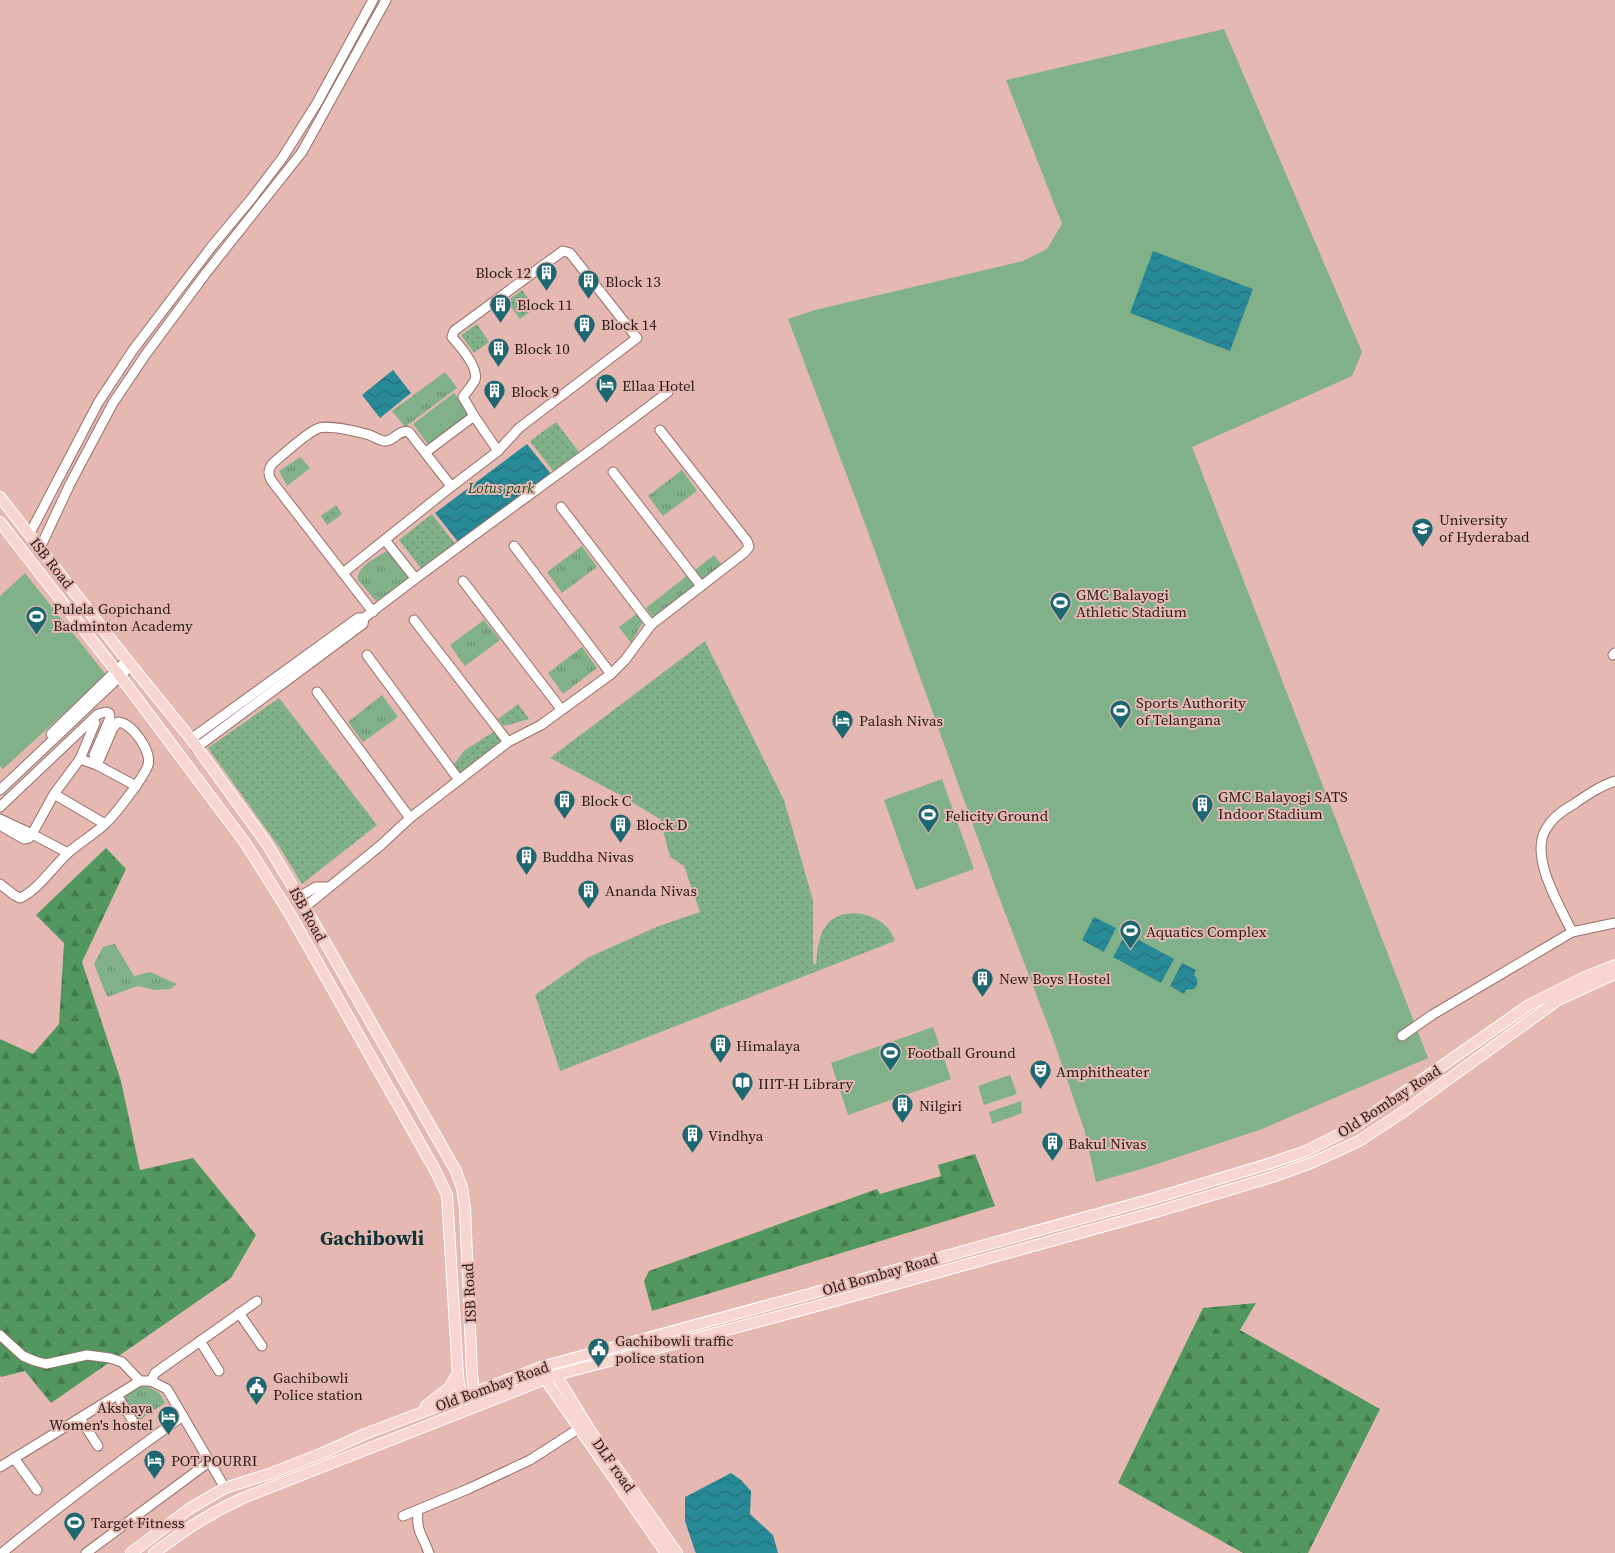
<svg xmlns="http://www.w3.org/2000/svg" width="1615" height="1553" font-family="'Source Serif 4',serif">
<defs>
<pattern id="grass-dots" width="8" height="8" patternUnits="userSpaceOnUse" patternTransform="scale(1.25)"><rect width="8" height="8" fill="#81b188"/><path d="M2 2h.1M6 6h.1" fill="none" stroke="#6a8f6e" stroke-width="1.8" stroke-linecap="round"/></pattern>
<pattern id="forest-firs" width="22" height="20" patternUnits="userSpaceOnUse" patternTransform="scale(1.25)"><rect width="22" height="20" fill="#51975f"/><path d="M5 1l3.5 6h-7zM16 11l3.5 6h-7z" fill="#437a4d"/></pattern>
<pattern id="park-tufts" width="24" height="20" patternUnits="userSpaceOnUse" patternTransform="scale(1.25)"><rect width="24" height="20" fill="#81b188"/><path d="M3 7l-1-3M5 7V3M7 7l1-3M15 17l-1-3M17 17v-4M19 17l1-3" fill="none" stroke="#6a8f6e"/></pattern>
<pattern id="water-waves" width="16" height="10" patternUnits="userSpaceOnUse" patternTransform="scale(1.25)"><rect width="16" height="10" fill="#288997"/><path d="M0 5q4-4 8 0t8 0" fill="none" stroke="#236f7a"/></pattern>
</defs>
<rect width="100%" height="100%" fill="#e5b9b2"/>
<!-- grass -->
<g fill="url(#grass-dots)">
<polygon points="522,290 535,308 520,319 507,301"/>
<polygon points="477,324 489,342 474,353 461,335"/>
<polygon points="556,422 579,452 553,471 530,441"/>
<polygon points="336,505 342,514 327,525 321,516"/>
<polygon points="432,514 456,545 423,571 399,540"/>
<path d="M705,641l79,159 29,100v63l3,2c1,-12 2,-28 9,-38 17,-25 63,-13 70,14l-335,130 -25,-76 54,-38 70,-31 41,-14 -16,-46 -14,-9 -10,-38 -40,-24 -70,-37z"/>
<polygon points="279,698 377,825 302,884 282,851 208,748"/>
<polygon points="518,704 529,719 504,726 498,719"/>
<polygon points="495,731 504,740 460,773 454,764 465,750"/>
</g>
<!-- forest -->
<g fill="url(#forest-firs)">
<polygon points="106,848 126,869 82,962 121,1081 140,1170 193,1158 256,1235 231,1278 51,1403 25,1371 1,1377 0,1375 0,1039 33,1054 59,1024 64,943 36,915"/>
<polygon points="975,1154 995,1206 652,1311 644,1281 649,1271 877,1189 880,1194 941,1176 938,1165"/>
<polygon points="1256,1303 1240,1330 1380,1409 1308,1553 1243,1553 1118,1483 1203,1308"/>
</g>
<!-- park -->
<g fill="url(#park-tufts)">
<polygon points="445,372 457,388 405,427 392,411"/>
<polygon points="300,457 310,468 287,486 279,471"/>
<polygon points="682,470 697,491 663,516 648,496"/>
<polygon points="582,546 597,567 562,593 547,572"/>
<path d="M388,550l22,28 -34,23 -18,-21c-2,-14 20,-23 30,-30z"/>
<polygon points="714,555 722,565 703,580 695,570"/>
<polygon points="688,575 696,586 654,619 646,608"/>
<polygon points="639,612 644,620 631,643 619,627"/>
<polygon points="484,620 500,640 465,666 450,645"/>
<polygon points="582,647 597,668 563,694 548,673"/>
<polygon points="382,695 398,717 363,742 348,722"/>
<polygon points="115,944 134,976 150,972 177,984 170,989 154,990 138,986 107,997 94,964 103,947"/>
<polygon points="1021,1101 1022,1113 992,1124 989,1112"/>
<path d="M146,1386c10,4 15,7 19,17l-29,19 -16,-24 18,-11z"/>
</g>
<!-- garden -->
<g fill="#81b188">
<polygon points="1224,29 1362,352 1352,376 1192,447 1428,1058 1262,1129 1148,1167 1096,1182 1084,1129 1052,1036 996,889 864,521 788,319 815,310 1023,261 1047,249 1062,224 1006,80"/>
<polygon points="454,393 474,416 430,447 413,424"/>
<polygon points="25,573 106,675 3,769 0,766 0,596"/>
<polygon points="942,779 974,869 916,890 884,800"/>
<polygon points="933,1027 951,1079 848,1115 831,1063"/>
<polygon points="1010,1075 1017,1094 984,1105 978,1086"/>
</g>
<!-- water -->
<g fill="url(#water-waves)">
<polygon points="1153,251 1253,289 1230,351 1130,313"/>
<polygon points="393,370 411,393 380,418 362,395"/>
<polygon points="527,444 551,474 459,543 435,513"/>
<polygon points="1094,917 1116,928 1104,952 1082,940"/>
<polygon points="1126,933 1174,959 1161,983 1113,957"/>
<path d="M1182,963l14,7 -2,5c4,4 5,9 0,14l-8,1 -2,4 -14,-8z"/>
<polygon points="731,1473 741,1480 751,1491 750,1514 773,1535 778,1553 696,1553 695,1551 685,1521 685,1497"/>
</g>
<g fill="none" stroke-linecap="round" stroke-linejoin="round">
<defs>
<g id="minor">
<polyline points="474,416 498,451"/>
<polyline points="613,472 701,586"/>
<polyline points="561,507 651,625"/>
<polyline points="29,535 98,403 133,350 212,246 252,198 283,157 317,103 373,0"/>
<polyline points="385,540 415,578"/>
<polyline points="514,546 611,674"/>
<polyline points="40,548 70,484 113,403 146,354 206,273 302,152 386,0"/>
<path d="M343,573l104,-83 51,-39 21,-23 118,-90 -67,-85 -7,-2 -14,10 -95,70 -2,6c8,9 27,31 23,43 -3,6 -8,11 -12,17l11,19 -48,36"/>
<polyline points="463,581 561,709"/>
<path d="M373,612l-102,-132c-3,-6 -3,-10 1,-16 11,-9 35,-32 47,-36 10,-3 36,3 47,6 6,1 12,6 18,7 10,1 14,-12 25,-9l42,54"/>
<polyline points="414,620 508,742"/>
<polyline points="367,655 459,780"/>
<polyline points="1613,655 1615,653"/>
<polyline points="317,692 410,818"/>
<path d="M118,722c14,1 34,29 30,43 -2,7 -8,14 -12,21l-39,-21 16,-37z"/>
<polyline points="51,734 127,660"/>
<polyline points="191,739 358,618 364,618"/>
<path d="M196,748l167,-124 1,-6c100,-78 204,-149 304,-226"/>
<polyline points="80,759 95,723 92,720"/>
<polyline points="97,765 80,759 54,794 105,824"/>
<polyline points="0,790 131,666"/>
<polyline points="54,794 32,834 68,853"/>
<polyline points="0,807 98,714 106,712 109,713 110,718 94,755"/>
<polyline points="0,819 28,832"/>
<polyline points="6,822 3,827 24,839 29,838 32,834"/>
<path d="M0,884l14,11 6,3c16,-6 34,-32 48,-45 11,-10 25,-18 36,-28 12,-11 22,-26 32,-39"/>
<polyline points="299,897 316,887 329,887"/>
<polyline points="305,907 381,845 410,818 508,742 541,725 611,674 625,660 651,625 744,553 749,547 747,541 660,430"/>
<path d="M1572,932c-12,-26 -43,-75 -26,-103 6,-11 17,-19 28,-25 13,-9 26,-18 41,-23"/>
<polyline points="1402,1036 1432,1015 1572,932 1615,923"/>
<polyline points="239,1313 262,1346"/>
<polyline points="0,1335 23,1356 35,1361 46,1364 87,1355 110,1358 122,1362 140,1381"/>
<polyline points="200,1341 219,1371"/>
<polyline points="151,1381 155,1373 257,1301"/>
<polyline points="117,1395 134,1423"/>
<polyline points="80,1418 98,1446"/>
<polyline points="14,1458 37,1490"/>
<polyline points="0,1467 140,1381 151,1381 167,1389 225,1488"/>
<path d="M418,1510c-2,22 4,24 11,43"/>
<polyline points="403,1516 468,1489 530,1460 578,1429"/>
<path d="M2,1553c58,-48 119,-93 181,-137"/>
<polyline points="86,1553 209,1462"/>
</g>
<g id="major">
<polyline points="0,497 127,660 191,739 267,844 305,907 456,1171 462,1188 465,1208 472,1375 475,1398"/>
<polyline points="0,522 130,689 246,844 290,914 435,1170 447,1195 458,1376 462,1401"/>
<polyline points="556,1375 591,1432 677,1553"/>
<polyline points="545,1379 666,1553"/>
<polyline points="426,1406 449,1388 458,1373"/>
<polyline points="131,1553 189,1509 225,1488 269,1474 325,1452 365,1434 541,1367 802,1296 1155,1198 1268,1164 1306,1151 1352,1128 1406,1091 1529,1005 1585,977 1615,965"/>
<path d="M154,1553c31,-23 54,-39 89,-55l313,-123 250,-66 353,-98 113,-34 39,-14 48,-22 44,-29 155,-112 57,-26"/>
</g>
</defs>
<!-- minor casing -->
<use href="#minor" stroke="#966f69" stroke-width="11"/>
<!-- major casing -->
<use href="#major" stroke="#fff" stroke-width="12"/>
<!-- minor -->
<use href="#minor" stroke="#fff" stroke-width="9"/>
<!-- major -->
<use href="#major" stroke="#f7d5d0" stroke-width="10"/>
</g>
<!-- icons -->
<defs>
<symbol id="building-pin" viewBox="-11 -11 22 30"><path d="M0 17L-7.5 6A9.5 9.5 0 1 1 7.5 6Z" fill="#1c6771" stroke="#e5b9b2"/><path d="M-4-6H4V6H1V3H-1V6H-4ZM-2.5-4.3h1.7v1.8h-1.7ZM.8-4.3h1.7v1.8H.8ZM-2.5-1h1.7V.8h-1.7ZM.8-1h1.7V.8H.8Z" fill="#fff"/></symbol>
<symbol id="hotel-pin" viewBox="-11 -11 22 30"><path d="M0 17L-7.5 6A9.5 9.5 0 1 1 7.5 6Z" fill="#1c6771" stroke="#e5b9b2"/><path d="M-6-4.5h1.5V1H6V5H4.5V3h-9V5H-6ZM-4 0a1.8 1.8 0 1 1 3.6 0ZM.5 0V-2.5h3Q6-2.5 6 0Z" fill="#fff"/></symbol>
<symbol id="university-pin" viewBox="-11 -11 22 30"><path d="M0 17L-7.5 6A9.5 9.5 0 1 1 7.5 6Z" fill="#1c6771" stroke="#e5b9b2"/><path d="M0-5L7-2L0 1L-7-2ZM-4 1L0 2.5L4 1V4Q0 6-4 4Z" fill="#fff"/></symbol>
<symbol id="stadium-pin" viewBox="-11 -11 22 30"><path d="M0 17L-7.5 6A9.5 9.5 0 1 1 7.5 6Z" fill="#1c6771" stroke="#e5b9b2"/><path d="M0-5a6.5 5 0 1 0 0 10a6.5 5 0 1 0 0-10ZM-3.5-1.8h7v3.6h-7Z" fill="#fff"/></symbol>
<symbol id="theatre-pin" viewBox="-11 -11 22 30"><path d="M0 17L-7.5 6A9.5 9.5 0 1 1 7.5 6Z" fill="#1c6771" stroke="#e5b9b2"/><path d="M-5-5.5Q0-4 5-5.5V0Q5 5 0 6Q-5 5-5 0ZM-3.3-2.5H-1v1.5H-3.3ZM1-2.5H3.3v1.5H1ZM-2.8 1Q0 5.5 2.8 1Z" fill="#fff"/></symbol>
<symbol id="library-pin" viewBox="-11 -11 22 30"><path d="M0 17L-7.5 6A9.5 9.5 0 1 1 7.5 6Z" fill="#1c6771" stroke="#e5b9b2"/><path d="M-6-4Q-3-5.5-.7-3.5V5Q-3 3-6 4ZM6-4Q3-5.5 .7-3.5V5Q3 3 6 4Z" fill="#fff"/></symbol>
<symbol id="civic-pin" viewBox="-11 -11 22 30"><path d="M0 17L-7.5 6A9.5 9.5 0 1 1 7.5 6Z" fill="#1c6771" stroke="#e5b9b2"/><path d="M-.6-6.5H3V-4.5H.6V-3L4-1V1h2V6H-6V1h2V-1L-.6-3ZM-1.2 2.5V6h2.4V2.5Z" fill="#fff"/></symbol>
</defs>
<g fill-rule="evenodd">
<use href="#building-pin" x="534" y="260" width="25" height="34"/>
<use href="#building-pin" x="576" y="268" width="25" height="34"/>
<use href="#building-pin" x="488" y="292" width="25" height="34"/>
<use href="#building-pin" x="572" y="312" width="25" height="34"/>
<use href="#building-pin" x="486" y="336" width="25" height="34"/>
<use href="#hotel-pin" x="594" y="372" width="25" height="34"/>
<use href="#building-pin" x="482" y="378" width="25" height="34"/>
<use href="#university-pin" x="1410" y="516" width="25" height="34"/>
<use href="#stadium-pin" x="1048" y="590" width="25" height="34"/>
<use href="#stadium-pin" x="24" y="604" width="25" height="34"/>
<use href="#stadium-pin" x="1108" y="698" width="25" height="34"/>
<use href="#hotel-pin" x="830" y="708" width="25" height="34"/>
<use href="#building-pin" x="552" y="788" width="25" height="34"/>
<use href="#building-pin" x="1190" y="792" width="25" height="34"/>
<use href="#stadium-pin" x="916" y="802" width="25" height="34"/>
<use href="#building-pin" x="608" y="812" width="25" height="34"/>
<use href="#building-pin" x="514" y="844" width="25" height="34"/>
<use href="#building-pin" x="576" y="878" width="25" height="34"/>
<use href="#stadium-pin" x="1118" y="918" width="25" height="34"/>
<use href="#building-pin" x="970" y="966" width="25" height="34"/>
<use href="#building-pin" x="708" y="1032" width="25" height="34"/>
<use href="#stadium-pin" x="878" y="1040" width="25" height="34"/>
<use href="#theatre-pin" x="1028" y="1058" width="25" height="34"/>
<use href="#library-pin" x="730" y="1070" width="25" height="34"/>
<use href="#building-pin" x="890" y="1092" width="25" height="34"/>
<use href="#building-pin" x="680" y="1122" width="25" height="34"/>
<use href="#building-pin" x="1040" y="1130" width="25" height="34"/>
<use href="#civic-pin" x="586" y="1336" width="25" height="34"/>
<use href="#civic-pin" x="244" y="1374" width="25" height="34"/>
<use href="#hotel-pin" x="156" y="1404" width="25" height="34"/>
<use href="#hotel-pin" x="142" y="1448" width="25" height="34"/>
<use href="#stadium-pin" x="62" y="1510" width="25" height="34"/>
</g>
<g text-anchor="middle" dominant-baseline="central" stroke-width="4" stroke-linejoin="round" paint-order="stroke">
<!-- poi labels -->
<g font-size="15" fill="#2a1b18" stroke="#e5b9b2" text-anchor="start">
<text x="531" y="272" text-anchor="end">Block 12</text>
<text x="605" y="281">Block 13</text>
<text x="517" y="304">Block 11</text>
<text x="601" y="324">Block 14</text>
<text x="514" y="348">Block 10</text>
<text x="622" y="385">Ellaa Hotel</text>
<text x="511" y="391">Block 9</text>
<text x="1439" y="519">University<tspan x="1439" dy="17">of Hyderabad</tspan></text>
<text x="1076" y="594">GMC Balayogi<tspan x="1076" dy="17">Athletic Stadium</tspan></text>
<text x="53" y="608">Pulela Gopichand<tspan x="53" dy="17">Badminton Academy</tspan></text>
<text x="1136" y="702">Sports Authority<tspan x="1136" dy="17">of Telangana</tspan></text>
<text x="859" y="720">Palash Nivas</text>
<text x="1218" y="796">GMC Balayogi SATS<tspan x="1218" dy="17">Indoor Stadium</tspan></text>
<text x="581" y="800">Block C</text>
<text x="945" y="815">Felicity Ground</text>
<text x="636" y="824">Block D</text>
<text x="542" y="856">Buddha Nivas</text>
<text x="605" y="890">Ananda Nivas</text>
<text x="1146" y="931">Aquatics Complex</text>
<text x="999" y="978">New Boys Hostel</text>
<text x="736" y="1045">Himalaya</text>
<text x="907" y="1052">Football Ground</text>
<text x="1056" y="1071">Amphitheater</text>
<text x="758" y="1083">IIIT-H Library</text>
<text x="919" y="1105">Nilgiri</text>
<text x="708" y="1135">Vindhya</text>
<text x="1068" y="1143">Bakul Nivas</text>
<text x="615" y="1340">Gachibowli traffic<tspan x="615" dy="17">police station</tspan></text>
<text x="273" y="1377">Gachibowli<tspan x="273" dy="17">Police station</tspan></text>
<text x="153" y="1407" text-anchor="end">Akshaya<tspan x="153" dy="17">Women's hostel</tspan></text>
<text x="171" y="1460">POT POURRI</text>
<text x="91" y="1522">Target Fitness</text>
</g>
<!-- park labels -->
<g font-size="15" font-style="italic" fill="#1b4e27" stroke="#e5b9b2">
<text x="501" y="487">Lotus park</text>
</g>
<!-- street labels -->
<g font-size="15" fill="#2a1b18" stroke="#e5b9b2">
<text transform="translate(52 563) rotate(52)">ISB Road</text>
<text transform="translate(308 914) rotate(61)">ISB Road</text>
<text transform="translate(1389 1101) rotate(-33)">Old Bombay Road</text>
<text transform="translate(880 1274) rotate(-16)">Old Bombay Road</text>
<text transform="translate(469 1293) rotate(-93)">ISB Road</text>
<text transform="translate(492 1386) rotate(-20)">Old Bombay Road</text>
<text transform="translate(614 1465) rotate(55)">DLF road</text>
</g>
<!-- district labels -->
<g font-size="20" font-weight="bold" fill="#123439" stroke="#e5b9b2">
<text x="372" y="1238">Gachibowli</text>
</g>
</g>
</svg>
